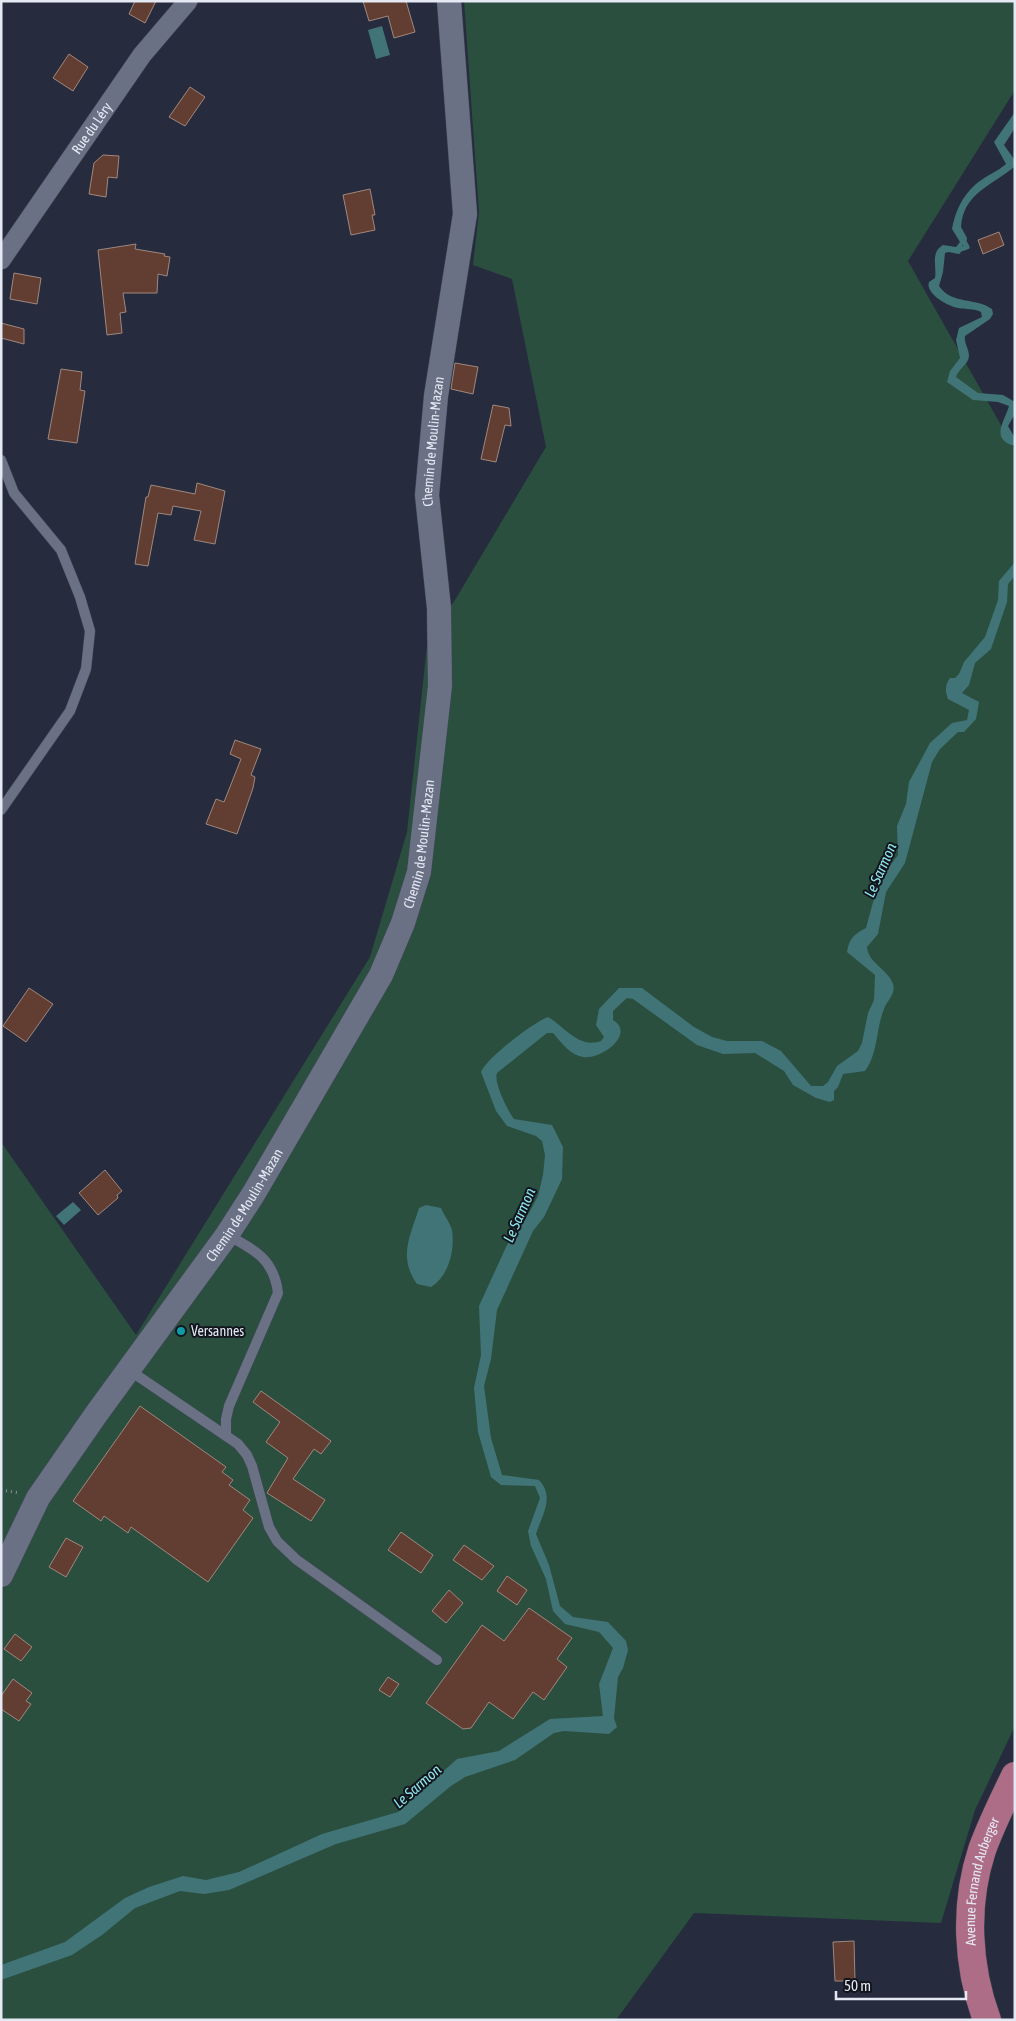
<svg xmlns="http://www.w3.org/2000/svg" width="1016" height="2021" font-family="'Asap Condensed',sans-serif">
<rect width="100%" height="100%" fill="#262c3d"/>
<!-- green -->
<polygon fill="#2a4f3f" points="464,1 1015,1 1015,90 908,261 1015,450 1015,1726 975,1810 941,1923 694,1913 616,2020 1,2020 1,1142 136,1335 370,957 407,832 428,636 455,600 546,447 512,279 473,265 479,212"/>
<!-- water -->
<g fill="#417476">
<polygon points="382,26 390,55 376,59 368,30"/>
<path d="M1015,112v16l-11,17 10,14v8c-21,18 -51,26 -53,60l6,11 -1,6h-3l-3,10 -12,-2 -3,1 -2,19 -4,14c13,19 36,11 53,23l1,5 -3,5 -25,17c-1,8 4,13 4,20 0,8 -11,13 -13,21l22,16 25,2 12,7v12l-7,12 7,12v8c-26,-7 -10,-25 -6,-40l-11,-4 -25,-2 -26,-18 3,-11 10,-13 -4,-18 3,-12 23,-11 -1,-5c-7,-4 -15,-2 -23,-4 -11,-2 -33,-15 -29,-26l6,-4c2,-13 -5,-25 8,-33l13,2 4,-5 -8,-13c3,-17 10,-33 24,-45 9,-8 21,-12 30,-20l-12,-22z"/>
<path d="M1015,562v14l-7,8 -1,18 -14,41 -2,6 -16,14 -6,22 -7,8 17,9 -3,17 -12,13h-6l-18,17 -8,13 -27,101 -19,29 -8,42 -11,13c1,16 21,22 26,37 3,11 -6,16 -9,25 -8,19 -6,45 -19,62l-22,3 -5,13 -4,4v9l-4,2 -14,-4 -23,-13 -9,-14 -29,-18 -32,1 -26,-9 -64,-46 -6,-1 -14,13v9c23,14 -12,40 -30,37 -13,-2 -22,-15 -30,-24h-6l-50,40c-4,9 11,38 17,46l38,6 11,22 -1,32 -18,38 -11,14 -36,79 -6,49 -7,27 7,52 11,37 37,5c16,17 3,35 -3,54l13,31 11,41 13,11 35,5 18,19 2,9 -5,18 -5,9 -4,41 3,9 -8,7 -45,-3 -10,2 -39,27 -50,17 -14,9 -46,38 -69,20 -107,46 -25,4 -24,-3 -45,17 -33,27 -30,20 -71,25v-15l64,-23 60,-44 24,-11 34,-11 23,4 33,-8 83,-38 76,-22 59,-53 42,-8 51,-32 53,-3 -4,-32 14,-36 -14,-16 -34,-8 -12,-13 -7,-32 -15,-33 -3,-15 12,-33 -5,-12 -34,-1 -10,-8 -13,-45 -4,-44 7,-33 -2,-49 28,-61 22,-32 9,-17 5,-21 2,-20 -3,-14 -6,-5 -29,-10 -11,-15 -15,-39c6,-14 51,-49 67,-55 17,10 31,32 53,24l3,-4 -8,-12 3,-16 20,-21h23l52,39 18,10 15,4h35l19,10 30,35h12l5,-4 9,-16 21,-15 4,-8 6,-30 6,-13 1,-25 -28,-23c2,-13 7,-18 19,-24l13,-48 19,-25 -1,-29 9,-22 3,-22 21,-39 22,-20 15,-3 2,-10 -21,-11c-3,-8 -3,-14 2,-21h5l4,-4 5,-12 21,-25 13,-37 1,-19z"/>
<polygon points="73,1202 81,1210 64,1225 56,1216"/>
<path d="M426,1205l15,3c3,7 9,15 11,22 3,20 -3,46 -21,57l-14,-3c-19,-27 -7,-47 2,-76z"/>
</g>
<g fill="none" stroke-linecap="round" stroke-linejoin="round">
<!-- stream -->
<polyline stroke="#417476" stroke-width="5" points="956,251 967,247 962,238"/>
</g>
<!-- building -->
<g fill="#613e31" stroke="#a0877f">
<polygon points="135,1 156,1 145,23 129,14"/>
<polygon points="363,1 406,1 415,32 394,38 388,16 369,21"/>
<polygon points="69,54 88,67 73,91 53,78"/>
<polygon points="190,87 205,97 185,126 169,117"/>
<polygon points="103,155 119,156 117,178 108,177 106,197 89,194 94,163"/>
<polygon points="370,189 375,215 372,215 375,230 351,235 343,195"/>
<polygon points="999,232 1004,245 983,254 978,240"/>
<polygon points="136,244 135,249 165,254 164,256 170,257 167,276 158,274 157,293 123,293 126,312 120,313 122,333 107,335 98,250"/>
<polygon points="14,273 41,278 37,304 10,299"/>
<polygon points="1,323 24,329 24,344 1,338"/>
<polygon points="455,363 478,367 473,394 451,389"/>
<polygon points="61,369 82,372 80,390 85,391 77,443 48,439"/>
<polygon points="493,405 509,408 511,426 505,425 496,462 481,459"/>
<polygon points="197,483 225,491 215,544 194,540 201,511 173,506 171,515 158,513 148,566 135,564 146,497 148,497 151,485 195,494"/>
<polygon points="235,740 261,749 251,775 255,777 253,788 237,834 206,824 216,799 224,802 241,759 230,754"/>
<polygon points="29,988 53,1004 26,1042 3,1026"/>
<polygon points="105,1170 122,1191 117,1195 118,1198 98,1215 79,1193"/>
<polygon points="261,1391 331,1441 321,1454 314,1449 293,1479 325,1500 311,1521 267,1493 288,1458 266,1442 280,1422 253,1402"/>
<polygon points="140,1406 226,1467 222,1472 233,1480 229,1485 250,1500 243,1510 253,1518 208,1582 131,1527 128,1533 104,1516 101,1521 73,1501"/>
<polygon points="401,1532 433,1555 421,1573 388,1550"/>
<polygon points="66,1538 83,1547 66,1577 49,1567"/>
<polygon points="464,1545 494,1566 482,1580 453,1560"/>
<polygon points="507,1576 527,1590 517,1605 497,1591"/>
<polygon points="449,1590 463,1603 446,1623 432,1611"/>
<polygon points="529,1608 572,1638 557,1659 567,1667 544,1700 533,1692 513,1719 489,1702 471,1728 463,1729 426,1703 482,1625 504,1641"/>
<polygon points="15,1634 32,1647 21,1661 4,1649"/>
<polygon points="388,1677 399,1684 390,1697 379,1690"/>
<polygon points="13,1679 32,1693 26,1701 31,1704 19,1721 1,1709 1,1696"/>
<polygon points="854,1941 855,1981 835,1981 833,1942"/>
</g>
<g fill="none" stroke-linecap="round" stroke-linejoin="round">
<defs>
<g id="service">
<polyline points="1,460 14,493 61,550 80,597 90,631 86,669 70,711 1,810"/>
<polyline points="129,1370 238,1444 247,1455 252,1466 269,1527 277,1541 297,1560 437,1660"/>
<path d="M226,1436v-17l3,-13 49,-113c-4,-33 -22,-43 -51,-58"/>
</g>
<g id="minor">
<path id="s1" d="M1,260l141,-205 46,-54"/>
</g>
<g id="tertiary">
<path id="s2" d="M1,1575l37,-77 59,-85 130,-178 27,-42 127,-218 22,-52 16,-51 21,-186 -1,-78 -12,-113 9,-99 29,-182 -16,-213"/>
</g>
<g id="primary">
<path id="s3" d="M987,2020c-20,-54 -23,-115 -5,-170 9,-25 21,-49 33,-74"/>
</g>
</defs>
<!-- service casing -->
<use href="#service" stroke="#424756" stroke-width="11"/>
<!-- minor casing -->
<use href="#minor" stroke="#424756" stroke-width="20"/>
<!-- tertiary casing -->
<use href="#tertiary" stroke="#424756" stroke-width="25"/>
<!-- primary casing -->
<use href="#primary" stroke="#424756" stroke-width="29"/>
<!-- path -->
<polyline stroke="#8d929f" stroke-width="3" stroke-dasharray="1 4" stroke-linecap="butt" points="1,1490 20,1493"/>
<!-- service -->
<use href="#service" stroke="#6a7185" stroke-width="10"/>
<!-- minor -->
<use href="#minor" stroke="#6a7185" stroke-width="19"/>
<!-- tertiary -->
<use href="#tertiary" stroke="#6a7185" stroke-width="24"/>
<!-- primary -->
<use href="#primary" stroke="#ae6d86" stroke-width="28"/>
</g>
<!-- markers -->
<circle fill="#0f9aa8" stroke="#12151d" stroke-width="2" cx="181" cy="1331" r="5"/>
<g text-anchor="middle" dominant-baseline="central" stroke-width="4" stroke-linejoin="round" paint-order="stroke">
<!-- street labels -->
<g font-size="14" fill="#e5e9f4" stroke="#12151d">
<text stroke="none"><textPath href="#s1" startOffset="160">Rue du Léry</textPath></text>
<text stroke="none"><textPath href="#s2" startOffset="1254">Chemin de Moulin-Mazan</textPath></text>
<text stroke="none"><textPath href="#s2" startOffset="849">Chemin de Moulin-Mazan</textPath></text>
<text stroke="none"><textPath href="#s2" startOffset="444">Chemin de Moulin-Mazan</textPath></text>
<text stroke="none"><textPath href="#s3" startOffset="142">Avenue Fernand Auberger</textPath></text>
</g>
<!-- poi labels -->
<g font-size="14" fill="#e5e9f4" stroke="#12151d" text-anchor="start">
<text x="191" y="1331">Versannes</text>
</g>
<!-- water labels -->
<g font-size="15" font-style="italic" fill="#90e8ec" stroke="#12151d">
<text transform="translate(880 870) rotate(-66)">Le Sarmon</text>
<text transform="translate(519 1215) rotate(-66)">Le Sarmon</text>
<text transform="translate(417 1786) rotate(-41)">Le Sarmon</text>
</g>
</g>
<!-- border -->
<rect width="1016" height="2021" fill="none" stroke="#e5e9f4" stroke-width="5"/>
<!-- scale -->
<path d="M836 1991v8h130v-8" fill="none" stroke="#e5e9f4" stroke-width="2.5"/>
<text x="844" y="1991" font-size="15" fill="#e5e9f4" stroke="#12151d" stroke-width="4" paint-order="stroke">50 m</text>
</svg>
